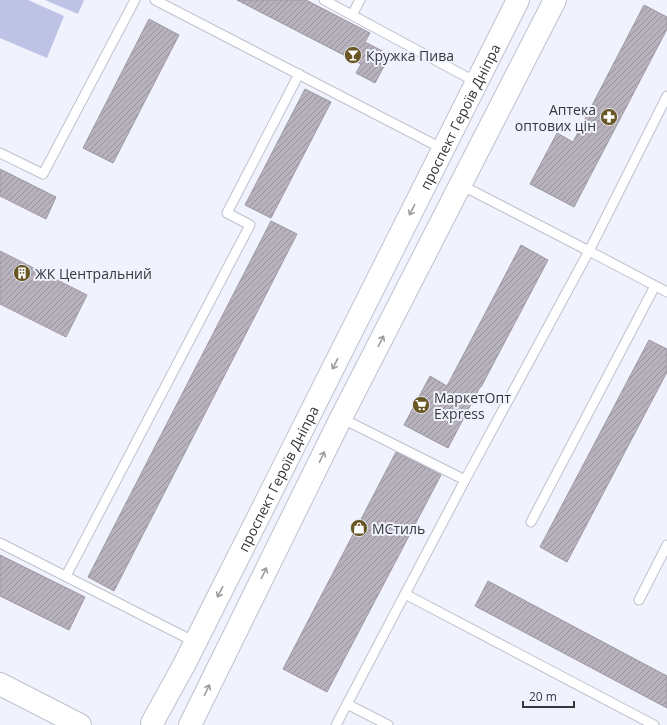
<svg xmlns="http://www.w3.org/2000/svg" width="667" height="725" font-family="'Open Sans',sans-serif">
<defs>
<pattern id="building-hatch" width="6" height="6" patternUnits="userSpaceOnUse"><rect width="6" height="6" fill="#b8b2bd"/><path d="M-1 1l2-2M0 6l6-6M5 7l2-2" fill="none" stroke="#96929b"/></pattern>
</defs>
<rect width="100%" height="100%" fill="#f0f2fe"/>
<!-- green -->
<g fill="#bec3e5">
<polygon points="0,0 28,0 64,16 47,58 0,38"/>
<polygon points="45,0 84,0 78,14"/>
</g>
<!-- building -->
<g fill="url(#building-hatch)" stroke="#9e99a3">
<polygon points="237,0 306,0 370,33 365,42 390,55 375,83 356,73 361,64"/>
<polygon points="644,5 667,17 667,29 574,207 530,184 557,133 573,142"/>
<polygon points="149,19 179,35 113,163 83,148"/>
<polygon points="305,89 331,102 271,218 245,205"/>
<polygon points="0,169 56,197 46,219 0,196"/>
<polygon points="271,221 297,234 114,591 88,577"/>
<polygon points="521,245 548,260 481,387 480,387 448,448 404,425 430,376 447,386"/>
<polygon points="0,251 87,295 66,337 0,304"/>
<polygon points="649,340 667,349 667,372 567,562 540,547"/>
<polygon points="396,452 441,475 327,692 283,669"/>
<polygon points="0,555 85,597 69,630 0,596"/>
<polygon points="488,581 667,676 667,708 475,606"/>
</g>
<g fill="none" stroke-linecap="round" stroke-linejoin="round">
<defs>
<g id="service">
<polyline points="155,0 443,149"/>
<polyline points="324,0 476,82"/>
<polyline points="352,15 360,0"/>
<polyline points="667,96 589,251 667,292"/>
<polyline points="0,153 43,174 135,0"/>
<polyline points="461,185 589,251 465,480"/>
<polyline points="531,522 655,286"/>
<polyline points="0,543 195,642"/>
<polyline points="66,576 250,225 227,213 299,74"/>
<polyline points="405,594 654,725"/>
<polyline points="639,600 667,545"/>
<polyline points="347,704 388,725"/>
<polyline points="336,725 465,480 341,418"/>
</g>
<g id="tertiary">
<path id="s1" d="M152,723l32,-58 334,-665"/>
<polyline points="190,725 341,418 555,0"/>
</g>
<polyline id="secondary" points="0,684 80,725"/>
</defs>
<!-- service casing -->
<use href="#service" stroke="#bfc1cd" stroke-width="11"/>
<!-- tertiary casing -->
<use href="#tertiary" stroke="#bfc1cd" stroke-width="24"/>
<!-- secondary casing -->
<use href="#secondary" stroke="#bfc1cd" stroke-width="24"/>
<!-- service -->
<use href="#service" stroke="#fff" stroke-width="9"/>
<!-- tertiary -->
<use href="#tertiary" stroke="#fff" stroke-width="22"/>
<!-- secondary -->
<use href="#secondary" stroke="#fff" stroke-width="22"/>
</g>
<!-- one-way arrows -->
<defs><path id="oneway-shaft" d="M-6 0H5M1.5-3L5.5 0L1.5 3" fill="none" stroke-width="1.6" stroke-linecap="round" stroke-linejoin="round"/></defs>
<g stroke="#9b9c9e">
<use href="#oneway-shaft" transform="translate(412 210) rotate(117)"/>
<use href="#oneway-shaft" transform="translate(381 341) rotate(-63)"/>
<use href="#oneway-shaft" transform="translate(335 364) rotate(117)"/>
<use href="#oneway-shaft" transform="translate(322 457) rotate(-64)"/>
<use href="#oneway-shaft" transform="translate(264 573) rotate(-64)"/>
<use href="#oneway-shaft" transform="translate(220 592) rotate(117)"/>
<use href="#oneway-shaft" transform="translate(207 690) rotate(-64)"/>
</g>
<!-- icons -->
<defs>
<symbol id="bar-disc" viewBox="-11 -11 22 22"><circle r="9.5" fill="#695625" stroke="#f0f2fe"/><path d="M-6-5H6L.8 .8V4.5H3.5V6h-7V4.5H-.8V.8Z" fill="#fff"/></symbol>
<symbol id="pharmacy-disc" viewBox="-11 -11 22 22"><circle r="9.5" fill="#695625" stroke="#f0f2fe"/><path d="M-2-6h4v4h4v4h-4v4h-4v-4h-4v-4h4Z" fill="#fff"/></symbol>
<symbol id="building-disc" viewBox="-11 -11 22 22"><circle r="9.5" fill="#695625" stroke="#f0f2fe"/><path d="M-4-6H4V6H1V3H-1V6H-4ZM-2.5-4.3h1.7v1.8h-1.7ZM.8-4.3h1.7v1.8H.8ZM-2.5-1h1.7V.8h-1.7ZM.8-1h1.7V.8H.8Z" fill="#fff"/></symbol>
<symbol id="supermarket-disc" viewBox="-11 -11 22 22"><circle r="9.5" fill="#695625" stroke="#f0f2fe"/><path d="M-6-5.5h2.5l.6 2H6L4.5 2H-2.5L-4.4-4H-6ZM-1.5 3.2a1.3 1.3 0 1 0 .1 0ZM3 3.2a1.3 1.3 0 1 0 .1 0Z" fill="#fff"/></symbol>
<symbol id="shop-disc" viewBox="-11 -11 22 22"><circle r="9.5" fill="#695625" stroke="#f0f2fe"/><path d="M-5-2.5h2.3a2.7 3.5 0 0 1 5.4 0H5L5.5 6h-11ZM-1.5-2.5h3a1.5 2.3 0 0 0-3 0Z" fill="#fff"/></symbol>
</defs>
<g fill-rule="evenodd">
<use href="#bar-disc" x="343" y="45" width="20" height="20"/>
<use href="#pharmacy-disc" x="599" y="107" width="20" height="20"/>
<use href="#building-disc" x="12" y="263" width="20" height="20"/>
<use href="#supermarket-disc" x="411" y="395" width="20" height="20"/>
<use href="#shop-disc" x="349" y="518" width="20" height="20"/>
</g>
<g text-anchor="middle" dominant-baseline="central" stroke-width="4" stroke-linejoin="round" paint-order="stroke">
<!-- poi labels -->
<g font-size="14" fill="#37383c" stroke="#f0f2fe" text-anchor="start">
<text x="366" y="55">Кружка Пива</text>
<text x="596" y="109" text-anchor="end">Аптека<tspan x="596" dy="16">оптових цін</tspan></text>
<text x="35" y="273">ЖК Центральний</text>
<text x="434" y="397">МаркетОпт<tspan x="434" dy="16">Express</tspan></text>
<text x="372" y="528">МСтиль</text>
</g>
<!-- street labels -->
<g font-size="14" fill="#37383c" stroke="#f0f2fe">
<text stroke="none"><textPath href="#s1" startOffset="680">проспект Героїв Дніпра</textPath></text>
<text stroke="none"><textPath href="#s1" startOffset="275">проспект Героїв Дніпра</textPath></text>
</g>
</g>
<!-- scale -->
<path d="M523 701v6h51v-6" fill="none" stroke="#37383c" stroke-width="2"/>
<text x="529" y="701" font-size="12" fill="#37383c" stroke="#f0f2fe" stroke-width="3" paint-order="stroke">20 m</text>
</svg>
